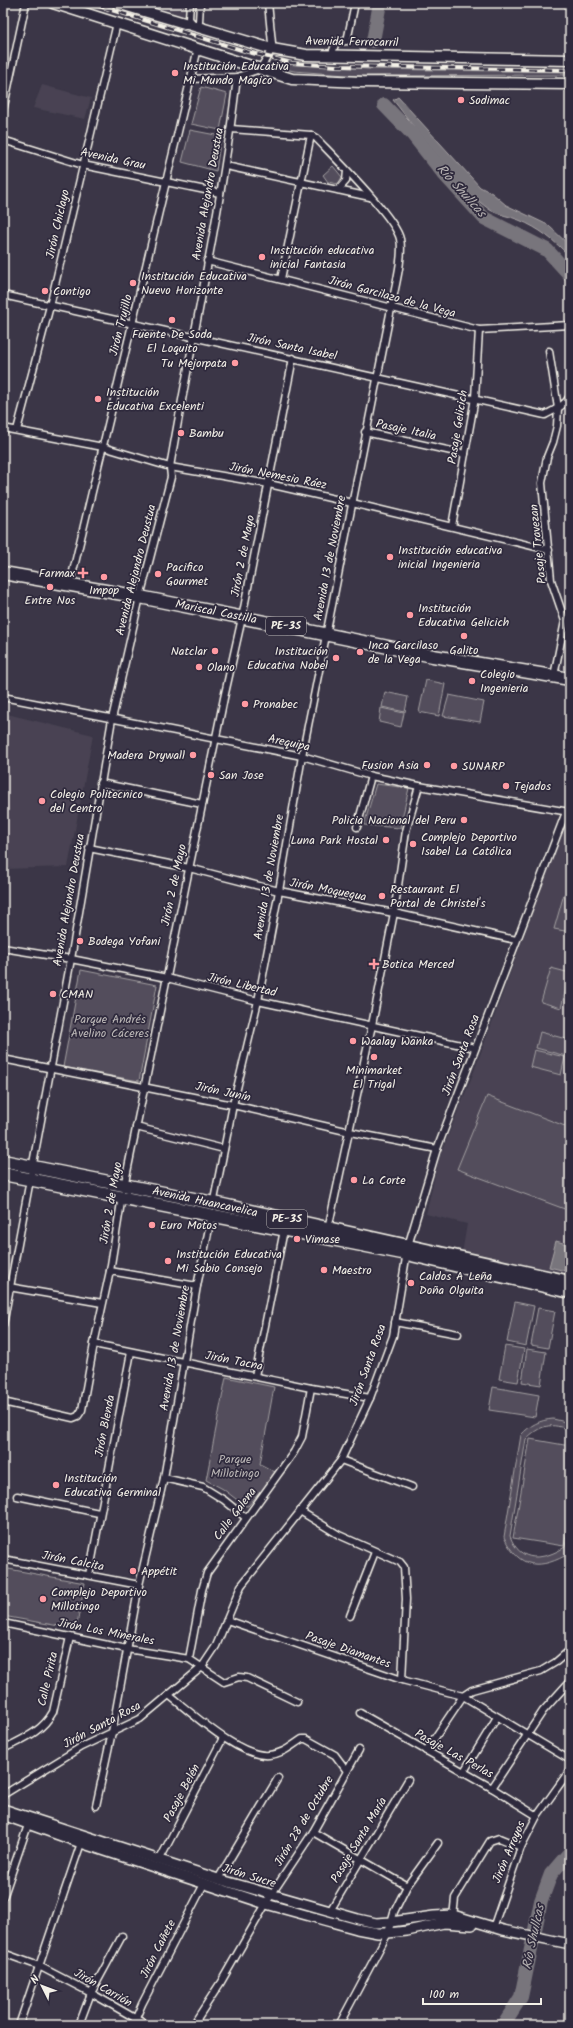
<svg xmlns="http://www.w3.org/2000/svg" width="573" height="2028" font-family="Kalam,sans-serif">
<rect width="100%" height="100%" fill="#3b3647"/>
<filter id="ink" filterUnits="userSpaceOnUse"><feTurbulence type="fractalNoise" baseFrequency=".025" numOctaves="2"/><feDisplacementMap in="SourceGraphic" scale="8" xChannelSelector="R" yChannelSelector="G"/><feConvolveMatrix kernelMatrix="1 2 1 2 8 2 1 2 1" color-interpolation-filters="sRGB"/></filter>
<g filter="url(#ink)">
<!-- built -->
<g fill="#484352">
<polygon points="137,3 194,3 194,20 189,19"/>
<polygon points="42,85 91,98 85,119 33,108"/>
<polygon points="3,713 93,735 68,867 3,869"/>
<polygon points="567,819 570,819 570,1277 462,1254 467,1224 426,1214 439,1158 473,1074"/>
</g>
<!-- green -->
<g fill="#534e5c" stroke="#a4a0a2">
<polygon points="279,63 369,69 570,72 570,75 359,76 294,71 277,67"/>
<polygon points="201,87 227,94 220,130 191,124"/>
<polygon points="190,130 221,136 216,171 182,162"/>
<polygon points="333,166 342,177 338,184 328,182 323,175"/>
<polygon points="426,680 445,684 439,716 419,712"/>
<polygon points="385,692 408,697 405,712 382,707"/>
<polygon points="449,695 484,702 480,722 443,716"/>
<polygon points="381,708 404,713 401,727 379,722"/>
<polygon points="376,784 409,788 400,828 364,825"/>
<polygon points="564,894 570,895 570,932 554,929"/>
<polygon points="551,968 570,973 561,1008 541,1002"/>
<polygon points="81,970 157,985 139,1081 63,1067"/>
<polygon points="540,1032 570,1040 566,1056 536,1048"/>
<polygon points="534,1050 565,1057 561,1075 530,1067"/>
<polygon points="487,1096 570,1128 570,1211 457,1169"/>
<polygon points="515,1302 534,1306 526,1346 507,1342"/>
<polygon points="538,1308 555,1311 548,1348 531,1345"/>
<polygon points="505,1346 524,1349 518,1382 499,1379"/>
<polygon points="527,1349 546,1352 541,1385 522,1382"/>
<polygon points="226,1377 274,1387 260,1464 277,1473 248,1506 245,1506 223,1489 206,1480"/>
<polygon points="493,1387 539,1395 535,1417 489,1410"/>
<path d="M553,1419l17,4v8c-18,-10 -31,-5 -44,8l-16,97c10,28 34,24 55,11l5,-27v33c-29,17 -51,17 -66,-16l17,-102c9,-10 19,-15 32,-16z"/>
<polygon points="530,1439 570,1446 570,1511 564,1546 513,1538"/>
<polygon points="3,1568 85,1583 76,1629 3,1616"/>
</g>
<!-- water -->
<g fill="#78747b" stroke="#aaa6a7">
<path d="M398,97l82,90 12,6 14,12 42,20 22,21v11c-15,-16 -31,-29 -51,-37 -9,-4 -21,-5 -29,-10 -37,-27 -68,-74 -97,-110z"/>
<polygon points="556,1241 570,1245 570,1272 549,1267"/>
</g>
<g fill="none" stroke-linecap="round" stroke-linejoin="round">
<!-- river -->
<g stroke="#78747b" stroke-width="14">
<polyline points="373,41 380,3"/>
<polyline points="384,105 413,135 443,173 484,218 547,250 570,275"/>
<polyline points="503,2025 521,1997 541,1901 551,1874 570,1852"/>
</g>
<defs>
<g id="street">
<polyline points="190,3 189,19 195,26 199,22 200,3"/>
<polyline points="331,56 336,42 347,41 355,3"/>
<polyline points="191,79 237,77 260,69 272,49 272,43 268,3"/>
<polyline points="3,111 26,3"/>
<polyline points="3,140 83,165 220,193"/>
<polyline points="226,166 370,197"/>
<polyline points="338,190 346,181 347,171"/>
<polyline points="207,261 479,330 570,325"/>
<polyline points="281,279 311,135"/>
<path d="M3,295l542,120c9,-5 20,-9 25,-19"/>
<polyline points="549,351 558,408 557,426 553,442 547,457 542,483 551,580 565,621 554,676"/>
<polyline points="3,428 103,447 170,467 269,484 352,503 549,550"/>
<polyline points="17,430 50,306 117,23"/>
<polyline points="365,432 465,454"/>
<polyline points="452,526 475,398 479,330"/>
<polyline points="70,584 198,48"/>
<polyline points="3,697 302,756 371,776 419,786 569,812"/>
<polyline points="100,783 202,804"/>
<polyline points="357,827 371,776"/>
<polyline points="89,848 189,868 279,891 394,913 516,940"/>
<polyline points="3,948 71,959 167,978 258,1001 475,1048"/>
<polyline points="3,1059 233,1105 350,1132 437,1149"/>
<polyline points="136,1127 224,1149"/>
<polyline points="124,1187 224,698 242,618 293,358"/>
<path d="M213,1205l20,-100 25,-104 21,-110 23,-135 89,-447c3,-18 13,-53 9,-70 -4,-21 -66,-82 -84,-101l-5,-3 -80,-6"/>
<polyline points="328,1229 372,1025 394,913 406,831 419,786"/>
<polyline points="110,1271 197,1286"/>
<polyline points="3,1286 102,1303"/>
<polyline points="395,1322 458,1334"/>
<path d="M3,1325l68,-366 41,-240 28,-122 31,-120 -1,-10c22,-130 52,-259 67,-390"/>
<polyline points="94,1344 311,1388 370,1398"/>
<polyline points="255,1376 284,1230"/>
<polyline points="3,1402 73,1418 78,1416 82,1410 94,1344 110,1271 122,1196"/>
<polyline points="341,1460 412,1487"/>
<polyline points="164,1478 203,1487 224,1500 246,1518"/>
<polyline points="17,1496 99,1513"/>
<polyline points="300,1511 339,1535 400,1562 404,1567 406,1599 402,1680"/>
<polyline points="3,1559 139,1585"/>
<polyline points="89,1575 131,1352"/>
<polyline points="350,1616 375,1552"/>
<polyline points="227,1620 402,1680 463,1696 570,1760"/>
<polyline points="3,1623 127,1649 189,1659 224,1682 239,1677 247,1678 297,1702"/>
<polyline points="189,1659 202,1590 207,1573 294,1452 302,1437 311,1388"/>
<path d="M170,1696c22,17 70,62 99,59 14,-1 22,-9 33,-16h4l29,16 12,16"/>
<polyline points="360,1713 492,1788 537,1816"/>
<path d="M3,1749c20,-10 39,-17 50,-37l17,-75"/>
<polyline points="426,1751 463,1696 472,1690 541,1671 556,1662 570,1650"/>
<polyline points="463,1773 497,1717"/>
<polyline points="492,1788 543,1711 570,1681"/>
<polyline points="3,1795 81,1747 140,1719 202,1667 216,1646 241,1586 341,1460 370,1398 393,1336 408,1246 437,1149 566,812"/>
<polyline points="96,1806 112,1732 139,1585 164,1478 197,1286 212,1214"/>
<polyline points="313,1832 407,1886"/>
<polyline points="160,1859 223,1738"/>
<polyline points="218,1879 278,1778"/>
<polyline points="3,1898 28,1825"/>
<polyline points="330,1911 408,1780"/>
<polyline points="453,1917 455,1898 490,1841 499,1838 521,1847"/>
<polyline points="493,1928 521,1847 537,1816 570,1770"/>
<polyline points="3,1953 39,1966 91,1993 147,2025"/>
<polyline points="19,2025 81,1843"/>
<polyline points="79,2025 91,1993 122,1936"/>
<polyline points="133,2025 142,2004 204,1884"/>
<polyline points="193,2025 221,1982 271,1895 313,1832 359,1750"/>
<polyline points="339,2025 388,1933 394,1912 407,1886 438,1843"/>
</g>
<g id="secondary">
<polyline points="3,1809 218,1879 358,1919 376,1923 391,1922 434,1916 453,1915 503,1930 570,1944"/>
<polyline points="3,1815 81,1843 266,1904 357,1929 378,1933 388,1933 407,1931 444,1923 472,1925"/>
</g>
<g id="primary">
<polyline points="53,3 292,79 362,82 570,84"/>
<polyline points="117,3 272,49 306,55 570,60"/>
</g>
<g id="highway">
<polyline points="3,573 140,597 433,656 570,679"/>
<polyline points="3,1161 214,1203 570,1282"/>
<polyline points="3,1174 407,1254 570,1292"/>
</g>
</defs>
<!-- street casing -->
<use href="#street" stroke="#f4f1e8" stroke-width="9"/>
<!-- secondary casing -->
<use href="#secondary" stroke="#f4f1e8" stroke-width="12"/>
<!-- primary casing -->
<use href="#primary" stroke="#f4f1e8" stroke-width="13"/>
<!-- highway casing -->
<use href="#highway" stroke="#f4f1e8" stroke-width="15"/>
<!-- street -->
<use href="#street" stroke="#2f2a3d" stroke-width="6"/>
<!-- secondary -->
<use href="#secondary" stroke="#2f2a3d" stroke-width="9"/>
<!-- primary -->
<use href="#primary" stroke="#2f2a3d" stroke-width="10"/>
<!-- highway -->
<use href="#highway" stroke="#2f2a3d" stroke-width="12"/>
<defs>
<polyline id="rail" points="89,3 248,52 292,63 337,66 570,70"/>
</defs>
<!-- rail casing -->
<use href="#rail" stroke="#f4f1e8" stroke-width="4"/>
<!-- rail -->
<use href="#rail" stroke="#2f2a3d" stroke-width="2.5" stroke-dasharray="8" stroke-linecap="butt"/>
</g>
</g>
<!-- markers -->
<g fill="#ff9aa2" stroke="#2f2a3d" stroke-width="1.5">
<circle cx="175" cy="73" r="4"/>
<circle cx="461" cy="100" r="4"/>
<circle cx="262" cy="257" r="4"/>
<circle cx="133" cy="283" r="4"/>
<circle cx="45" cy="291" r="4"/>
<circle cx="172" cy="320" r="4"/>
<circle cx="235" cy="363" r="4"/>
<circle cx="98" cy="399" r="4"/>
<circle cx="181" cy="433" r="4"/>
<circle cx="390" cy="557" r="4"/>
<path d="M81 567h4v4h4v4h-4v4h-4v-4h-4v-4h4z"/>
<circle cx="158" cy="574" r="4"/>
<circle cx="104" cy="577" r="4"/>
<circle cx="50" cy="587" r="4"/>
<circle cx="410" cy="615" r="4"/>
<circle cx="464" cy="636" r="4"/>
<circle cx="215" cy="651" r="4"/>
<circle cx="360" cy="652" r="4"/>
<circle cx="336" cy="658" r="4"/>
<circle cx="199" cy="667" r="4"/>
<circle cx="472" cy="681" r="4"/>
<circle cx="245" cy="704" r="4"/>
<circle cx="193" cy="755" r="4"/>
<circle cx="427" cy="765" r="4"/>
<circle cx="454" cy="766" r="4"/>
<circle cx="211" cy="775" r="4"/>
<circle cx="506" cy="786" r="4"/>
<circle cx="42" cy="801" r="4"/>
<circle cx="464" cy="820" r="4"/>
<circle cx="386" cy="840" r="4"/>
<circle cx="413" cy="844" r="4"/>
<circle cx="382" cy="896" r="4"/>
<circle cx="80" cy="941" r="4"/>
<path d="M372 958h4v4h4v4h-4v4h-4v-4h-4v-4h4z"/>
<circle cx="53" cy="994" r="4"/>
<circle cx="353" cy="1041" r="4"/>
<circle cx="374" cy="1057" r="4"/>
<circle cx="354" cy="1180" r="4"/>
<circle cx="152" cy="1225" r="4"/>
<circle cx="297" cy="1239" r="4"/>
<circle cx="168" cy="1261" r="4"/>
<circle cx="324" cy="1270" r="4"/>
<circle cx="411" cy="1283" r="4"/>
<circle cx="56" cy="1485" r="4"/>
<circle cx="133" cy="1571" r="4"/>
<circle cx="43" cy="1599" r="4"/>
</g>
<g text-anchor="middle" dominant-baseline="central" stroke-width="3.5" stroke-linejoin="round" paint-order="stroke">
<!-- shield labels -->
<g fill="#2f2a3d" stroke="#b9b5b5" stroke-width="1">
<rect x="266" y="617" width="40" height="18" rx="3"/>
<rect x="267" y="1210" width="40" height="18" rx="3"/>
</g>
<g font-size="11" font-weight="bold" fill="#f4f1e8">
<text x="286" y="626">PE-3S</text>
<text x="287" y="1219">PE-3S</text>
</g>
<!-- street labels -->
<g font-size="12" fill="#f4f1e8" stroke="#2f2a3d">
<text transform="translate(352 42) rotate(1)">Avenida Ferrocarril</text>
<text transform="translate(113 159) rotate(12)">Avenida Grau</text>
<text transform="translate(208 194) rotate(-80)">Avenida Alejandro Deustua</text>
<text transform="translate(58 224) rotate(-77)">Jirón Chiclayo</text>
<text transform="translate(392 297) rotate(15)">Jirón Garcilazo de la Vega</text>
<text transform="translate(121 325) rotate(-76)">Jirón Trujillo</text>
<text transform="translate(292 347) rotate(12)">Jirón Santa Isabel</text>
<text transform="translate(458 427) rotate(-81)">Pasaje Gelicich</text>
<text transform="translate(406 430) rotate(12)">Pasaje Italia</text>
<text transform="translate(278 476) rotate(11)">Jirón Nemesio Ráez</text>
<text transform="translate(538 544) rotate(-96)">Pasaje Travezan</text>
<text transform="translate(243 556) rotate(-79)">Jirón 2 de Mayo</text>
<text transform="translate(330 558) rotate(-79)">Avenida 13 de Noviembre</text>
<text transform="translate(136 570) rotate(-76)">Avenida Alejandro Deustua</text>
<text transform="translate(216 612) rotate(11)">Mariscal Castilla</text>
<text transform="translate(289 743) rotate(12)">Arequipa</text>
<text transform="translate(269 877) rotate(-80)">Avenida 13 de Noviembre</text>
<text transform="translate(174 885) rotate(-78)">Jirón 2 de Mayo</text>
<text transform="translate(328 890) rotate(11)">Jirón Moquegua</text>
<text transform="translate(69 900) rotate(-80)">Avenida Alejandro Deustua</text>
<text transform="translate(242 985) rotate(13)">Jirón Libertad</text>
<text transform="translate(461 1055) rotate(-69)">Jirón Santa Rosa</text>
<text transform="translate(223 1092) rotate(12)">Jirón Junín</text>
<text transform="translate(205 1202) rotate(12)">Avenida Huancavelica</text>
<text transform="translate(111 1203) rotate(-80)">Jirón 2 de Mayo</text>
<text transform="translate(175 1348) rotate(-80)">Avenida 13 de Noviembre</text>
<text transform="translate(234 1361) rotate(11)">Jirón Tacna</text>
<text transform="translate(368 1365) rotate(-70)">Jirón Santa Rosa</text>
<text transform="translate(105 1426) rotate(-79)">Jirón Blenda</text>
<text transform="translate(235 1514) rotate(-53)">Calle Galena</text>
<text transform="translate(73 1561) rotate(11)">Jirón Calcita</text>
<text transform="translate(106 1632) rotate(11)">Jirón Los Minerales</text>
<text transform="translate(348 1650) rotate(19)">Pasaje Diamantes</text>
<text transform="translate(48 1679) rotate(-77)">Calle Pirita</text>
<text transform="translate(102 1725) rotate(-28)">Jirón Santa Rosa</text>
<text transform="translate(454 1754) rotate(29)">Pasaje Las Perlas</text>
<text transform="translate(182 1793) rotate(-62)">Pasaje Belén</text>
<text transform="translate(304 1821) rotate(-59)">Jirón 28 de Octubre</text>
<text transform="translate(359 1840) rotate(-59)">Pasaje Santa María</text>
<text transform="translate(509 1852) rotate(-67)">Jirón Arroyos</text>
<text transform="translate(249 1876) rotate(17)">Jirón Sucre</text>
<text transform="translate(158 1949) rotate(-63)">Jirón Cañete</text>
<text transform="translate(103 1988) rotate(30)">Jirón Carrión</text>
</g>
<!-- poi labels -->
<g font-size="12" fill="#f4f1e8" stroke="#2f2a3d" text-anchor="start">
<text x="183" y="66">Institución Educativa<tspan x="183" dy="14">Mi Mundo Magico</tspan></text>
<text x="469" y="100">Sodimac</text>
<text x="270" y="250">Institución educativa<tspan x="270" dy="14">inicial Fantasia</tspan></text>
<text x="141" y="276">Institución Educativa<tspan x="141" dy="14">Nuevo Horizonte</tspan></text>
<text x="53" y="291">Contigo</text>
<text x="172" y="334" text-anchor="middle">Fuente De Soda<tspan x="172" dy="14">El Loquito</tspan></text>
<text x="227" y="363" text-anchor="end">Tu Mejorpata</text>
<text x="106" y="392">Institución<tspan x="106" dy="14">Educativa Excelenti</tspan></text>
<text x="189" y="433">Bambu</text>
<text x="398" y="550">Institución educativa<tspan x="398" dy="14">inicial Ingenieria</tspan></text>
<text x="166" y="567">Pacifico<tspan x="166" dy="14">Gourmet</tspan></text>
<text x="75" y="573" text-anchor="end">Farmax</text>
<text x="104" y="590" text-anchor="middle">Impop</text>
<text x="50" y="600" text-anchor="middle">Entre Nos</text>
<text x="418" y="608">Institución<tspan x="418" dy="14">Educativa Gelicich</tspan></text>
<text x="368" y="645">Inca Garcilaso<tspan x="368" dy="14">de la Vega</tspan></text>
<text x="464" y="650" text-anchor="middle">Galito</text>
<text x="207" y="651" text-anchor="end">Natclar</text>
<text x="328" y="651" text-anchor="end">Institución<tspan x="328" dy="14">Educativa Nobel</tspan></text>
<text x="207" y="667">Olano</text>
<text x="480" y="674">Colegio<tspan x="480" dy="14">Ingenieria</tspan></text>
<text x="253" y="704">Pronabec</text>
<text x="185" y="755" text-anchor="end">Madera Drywall</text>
<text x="419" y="765" text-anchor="end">Fusion Asia</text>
<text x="462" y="766">SUNARP</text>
<text x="219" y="775">San Jose</text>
<text x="514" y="786">Tejados</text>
<text x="50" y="794">Colegio Politecnico<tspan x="50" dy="14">del Centro</tspan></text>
<text x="456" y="820" text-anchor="end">Policia Nacional del Peru</text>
<text x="421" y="837">Complejo Deportivo<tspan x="421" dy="14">Isabel La Católica</tspan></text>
<text x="378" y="840" text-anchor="end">Luna Park Hostal</text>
<text x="390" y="889">Restaurant El<tspan x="390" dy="14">Portal de Christel's</tspan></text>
<text x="88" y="941">Bodega Yofani</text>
<text x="382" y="964">Botica Merced</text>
<text x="61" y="994">CMAN</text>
<text x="361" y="1041">Waalay Wanka</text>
<text x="374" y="1070" text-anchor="middle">Minimarket<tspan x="374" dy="14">El Trigal</tspan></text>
<text x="362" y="1180">La Corte</text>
<text x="160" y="1225">Euro Motos</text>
<text x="305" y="1239">Vimase</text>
<text x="176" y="1254">Institución Educativa<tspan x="176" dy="14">Mi Sabio Consejo</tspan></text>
<text x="332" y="1270">Maestro</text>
<text x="419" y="1276">Caldos A Leña<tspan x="419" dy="14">Doña Olguita</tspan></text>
<text x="64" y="1478">Institución<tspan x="64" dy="14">Educativa Germinal</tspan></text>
<text x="141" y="1571">Appétit</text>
<text x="51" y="1592">Complejo Deportivo<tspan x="51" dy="14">Millotingo</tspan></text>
</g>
<!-- park labels -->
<g font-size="12" fill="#bcb8b7" stroke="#2f2a3d">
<text x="110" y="1019">Parque Andrés<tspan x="110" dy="14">Avelino Cáceres</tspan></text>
<text x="235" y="1459">Parque<tspan x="235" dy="14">Millotingo</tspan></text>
</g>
<!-- water labels -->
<g font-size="13" font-style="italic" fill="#b6b2b2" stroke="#2f2a3d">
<text transform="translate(461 191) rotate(48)">Río Shullcas</text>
<text transform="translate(534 1937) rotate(-78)">Río Shullcas</text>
</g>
</g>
<!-- margin -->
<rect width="573" height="2028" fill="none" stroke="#2f2a3d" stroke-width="16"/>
<rect x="8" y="8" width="557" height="2012" fill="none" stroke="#f4f1e8" stroke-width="1.5" filter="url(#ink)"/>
<!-- north arrow -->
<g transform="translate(42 1986) rotate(312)" stroke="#2f2a3d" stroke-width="3" paint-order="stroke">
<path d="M0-3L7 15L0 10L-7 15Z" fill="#f4f1e8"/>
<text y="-6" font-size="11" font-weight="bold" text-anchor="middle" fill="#f4f1e8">N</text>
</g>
<!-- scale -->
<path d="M423 1998v6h118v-6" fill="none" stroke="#f4f1e8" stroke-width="2"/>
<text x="429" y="1998" font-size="12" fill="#f4f1e8" stroke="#2f2a3d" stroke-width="3" paint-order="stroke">100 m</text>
</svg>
